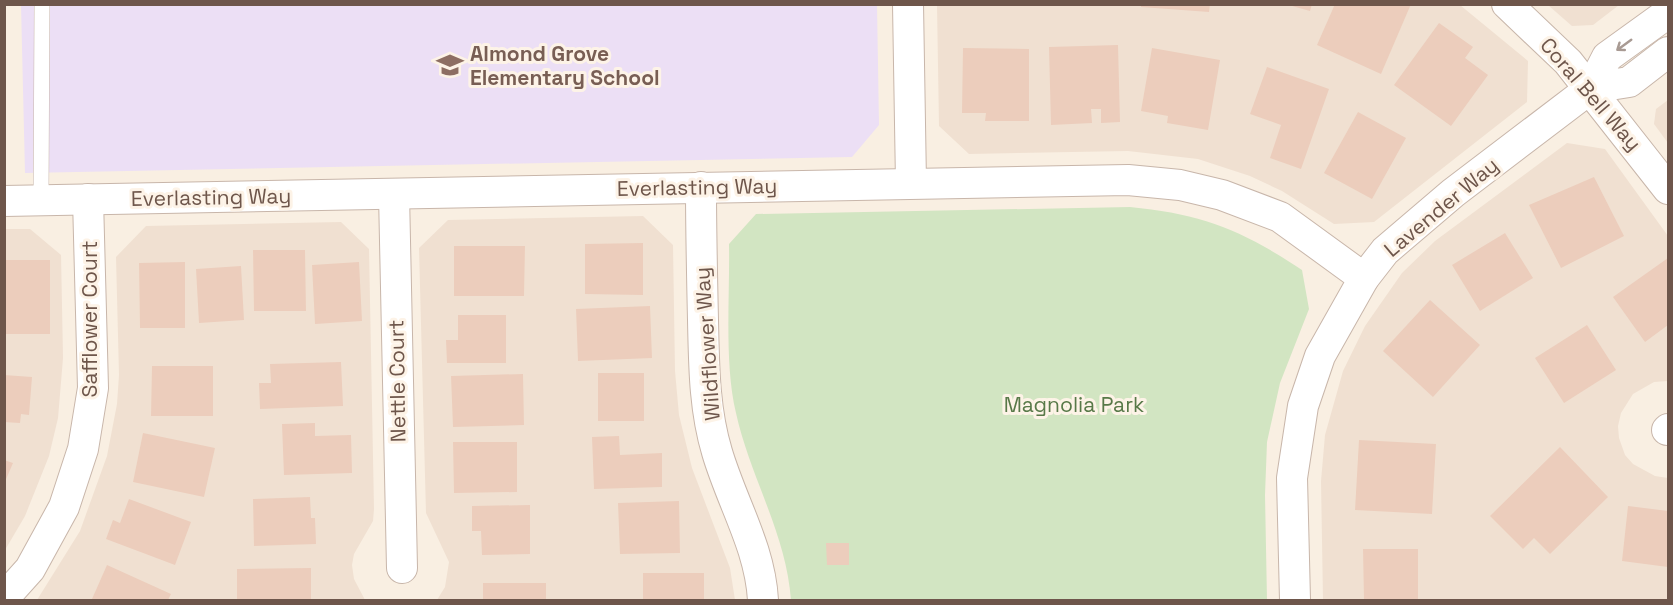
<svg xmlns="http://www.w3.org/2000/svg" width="1673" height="605" font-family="'Space Grotesk',sans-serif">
<rect width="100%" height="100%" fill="#f9efe2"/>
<!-- residential -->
<g fill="#f0e0d1">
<polygon points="937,5 1460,5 1528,61 1527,102 1374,222 1334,224 1282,191 1250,176 1198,159 1128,151 969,154 939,126"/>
<polygon points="1548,5 1619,5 1593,25 1572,26"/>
<polygon points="1668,100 1668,143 1654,124 1656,109"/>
<polygon points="1567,143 1605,149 1668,236 1668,381 1654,382 1633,394 1621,413 1618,426 1619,438 1625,455 1633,464 1655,476 1668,478 1668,600 1323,600 1321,481 1325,435 1343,371 1365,326 1402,273 1435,241"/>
<polygon points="643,216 673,245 675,371 679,415 692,468 730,568 735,600 437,600 445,587 449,562 426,513 419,248 448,220"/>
<polygon points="341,222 369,249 374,509 373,521 354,554 352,565 354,579 365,600 37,600 80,531 107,456 117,404 119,375 116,257 146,226"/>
<polygon points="5,229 30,229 61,255 63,358 58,418 49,456 25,516 5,550"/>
</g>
<!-- education -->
<polygon fill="#ecdff5" points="21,5 877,5 879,125 852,157 25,173"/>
<!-- green -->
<path fill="#d2e5c2" d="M1130,207c72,7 112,23 172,63l7,39 -29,74 -13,59 -2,53 2,105h-476c-5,-67 -41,-123 -55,-187 -12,-50 -6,-117 -7,-169l27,-30z"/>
<!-- building -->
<g fill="#eccdbc">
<polygon points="1141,4 1210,4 1209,12 1141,7"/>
<polygon points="1285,4 1312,4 1310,11"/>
<polygon points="1335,4 1411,4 1381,74 1317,45"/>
<polygon points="1439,23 1473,47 1465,58 1488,75 1451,126 1394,85"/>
<polygon points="1118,45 1120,122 1101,123 1101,109 1091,109 1092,123 1051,125 1049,47"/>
<polygon points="963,48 1029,49 1029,121 985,121 986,113 962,113"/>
<polygon points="1152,48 1220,60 1208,130 1167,123 1168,116 1141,111"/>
<polygon points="1267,67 1329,89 1301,169 1270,158 1281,125 1250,114"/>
<polygon points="1358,112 1406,138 1372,199 1324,173"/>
<polygon points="1594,177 1624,236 1561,268 1529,205"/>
<polygon points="1505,233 1533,278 1480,311 1452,265"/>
<polygon points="643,243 643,295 585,294 585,244"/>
<polygon points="454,246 525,246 524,296 454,296"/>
<polygon points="253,250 305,250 306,311 254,311"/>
<polygon points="1668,258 1668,325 1645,342 1613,297"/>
<rect x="4" y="260" width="46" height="74"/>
<polygon points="185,262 185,328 140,328 139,263"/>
<polygon points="359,262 362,321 315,324 312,265"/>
<polygon points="241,266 244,320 199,323 196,269"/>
<polygon points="1430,300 1480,345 1433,397 1383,351"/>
<polygon points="650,306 652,358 578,361 576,309"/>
<polygon points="458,315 506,315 506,363 447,363 446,340 458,340"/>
<polygon points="1587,325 1616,370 1564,403 1535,358"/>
<polygon points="341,362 343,406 260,409 259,383 271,383 270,364"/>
<polygon points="152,366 213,366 213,416 151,416"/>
<rect x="598" y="373" width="46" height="48"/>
<polygon points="523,374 524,425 453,427 451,376"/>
<polygon points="4,375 32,377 29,415 21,414 20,423 4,422"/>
<polygon points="315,423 315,436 351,435 352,473 284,475 282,424"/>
<polygon points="143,433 215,448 204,497 133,482"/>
<polygon points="619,436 620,455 662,453 662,487 594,489 592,437"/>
<polygon points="1359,440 1436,444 1432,514 1355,510"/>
<polygon points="453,442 517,442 517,492 454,493"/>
<polygon points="1560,447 1608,497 1550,554 1534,538 1523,549 1490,516"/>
<polygon points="4,460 13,463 4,484"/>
<polygon points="310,497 311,518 315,518 316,544 254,546 253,499"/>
<polygon points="129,499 191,522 175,565 106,539 113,520 120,523"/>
<polygon points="679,501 680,553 620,554 618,503"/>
<polygon points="530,505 530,554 482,555 481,531 472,531 472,506"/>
<polygon points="1628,506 1668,511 1668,567 1622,561"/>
<polygon points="826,543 849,543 849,565 827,565"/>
<polygon points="1363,549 1418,549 1418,600 1364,600"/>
<polygon points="107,565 171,594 168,600 92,599"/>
<polygon points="311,568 311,600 237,600 237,569"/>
<rect x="643" y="573" width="61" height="27"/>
<rect x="483" y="583" width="63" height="17"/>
</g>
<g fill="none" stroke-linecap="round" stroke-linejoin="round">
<defs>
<polyline id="lane" points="41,200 42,4"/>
<g id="street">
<polyline points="908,4 911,183"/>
<polyline points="1507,4 1568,62 1668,189"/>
<polyline points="1591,88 1629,82 1668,52"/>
<path d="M701,187c0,44 1,89 2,133 1,44 1,89 14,132 15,51 43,95 46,148"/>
<polyline points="394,194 402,568"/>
<polyline points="4,201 1128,180 1180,185 1222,195 1280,217 1364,278"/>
<polyline points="1667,430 1668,429"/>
<polyline points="4,598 30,569 64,507 83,449 93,388 88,199"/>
<polyline points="1295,600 1292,478 1303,406 1320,356 1364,278 1385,251 1453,193 1591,88 1607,57 1668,13"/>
</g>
</defs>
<!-- lane casing -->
<use href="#lane" stroke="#c8b6aa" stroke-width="16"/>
<!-- street casing -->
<use href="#street" stroke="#c8b6aa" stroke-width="32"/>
<!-- lane -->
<use href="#lane" stroke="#fff" stroke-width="15"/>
<!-- street -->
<use href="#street" stroke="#fff" stroke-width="30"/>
</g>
<!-- one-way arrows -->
<defs><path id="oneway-shaft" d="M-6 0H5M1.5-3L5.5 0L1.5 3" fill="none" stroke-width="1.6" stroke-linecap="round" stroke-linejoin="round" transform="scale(1.5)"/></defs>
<use stroke="#a89a93" href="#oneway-shaft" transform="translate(1624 45) rotate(144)"/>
<!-- icons -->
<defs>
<symbol id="school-bare" viewBox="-9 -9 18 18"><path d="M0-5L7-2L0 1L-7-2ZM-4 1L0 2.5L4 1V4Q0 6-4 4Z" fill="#8d6e63" stroke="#fdf3e7" stroke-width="2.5" paint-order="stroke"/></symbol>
</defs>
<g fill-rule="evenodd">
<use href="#school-bare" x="431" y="46" width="38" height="38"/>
</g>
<g text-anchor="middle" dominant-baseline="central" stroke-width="6" stroke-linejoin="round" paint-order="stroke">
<!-- education labels -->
<g font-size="21" font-weight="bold" fill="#785e54" stroke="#fdf3e7" text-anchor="start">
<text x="470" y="53">Almond Grove<tspan x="470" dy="24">Elementary School</tspan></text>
</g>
<!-- street labels -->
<g font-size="21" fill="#6e564b" stroke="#fdf3e7">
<text transform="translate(1591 94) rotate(49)">Coral Bell Way</text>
<text transform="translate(697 187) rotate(-1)">Everlasting Way</text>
<text transform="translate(211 197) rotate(-1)">Everlasting Way</text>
<text transform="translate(1441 207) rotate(-40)">Lavender Way</text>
<text transform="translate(89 319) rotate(-90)">Safflower Court</text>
<text transform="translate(707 344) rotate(-94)">Wildflower Way</text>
<text transform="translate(397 381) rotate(-91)">Nettle Court</text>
</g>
<!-- park labels -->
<g font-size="21" fill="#587948" stroke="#fdf3e7">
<text x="1074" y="404">Magnolia Park</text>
</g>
</g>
<!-- border -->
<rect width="1673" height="605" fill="none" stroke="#6e564b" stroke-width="12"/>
</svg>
